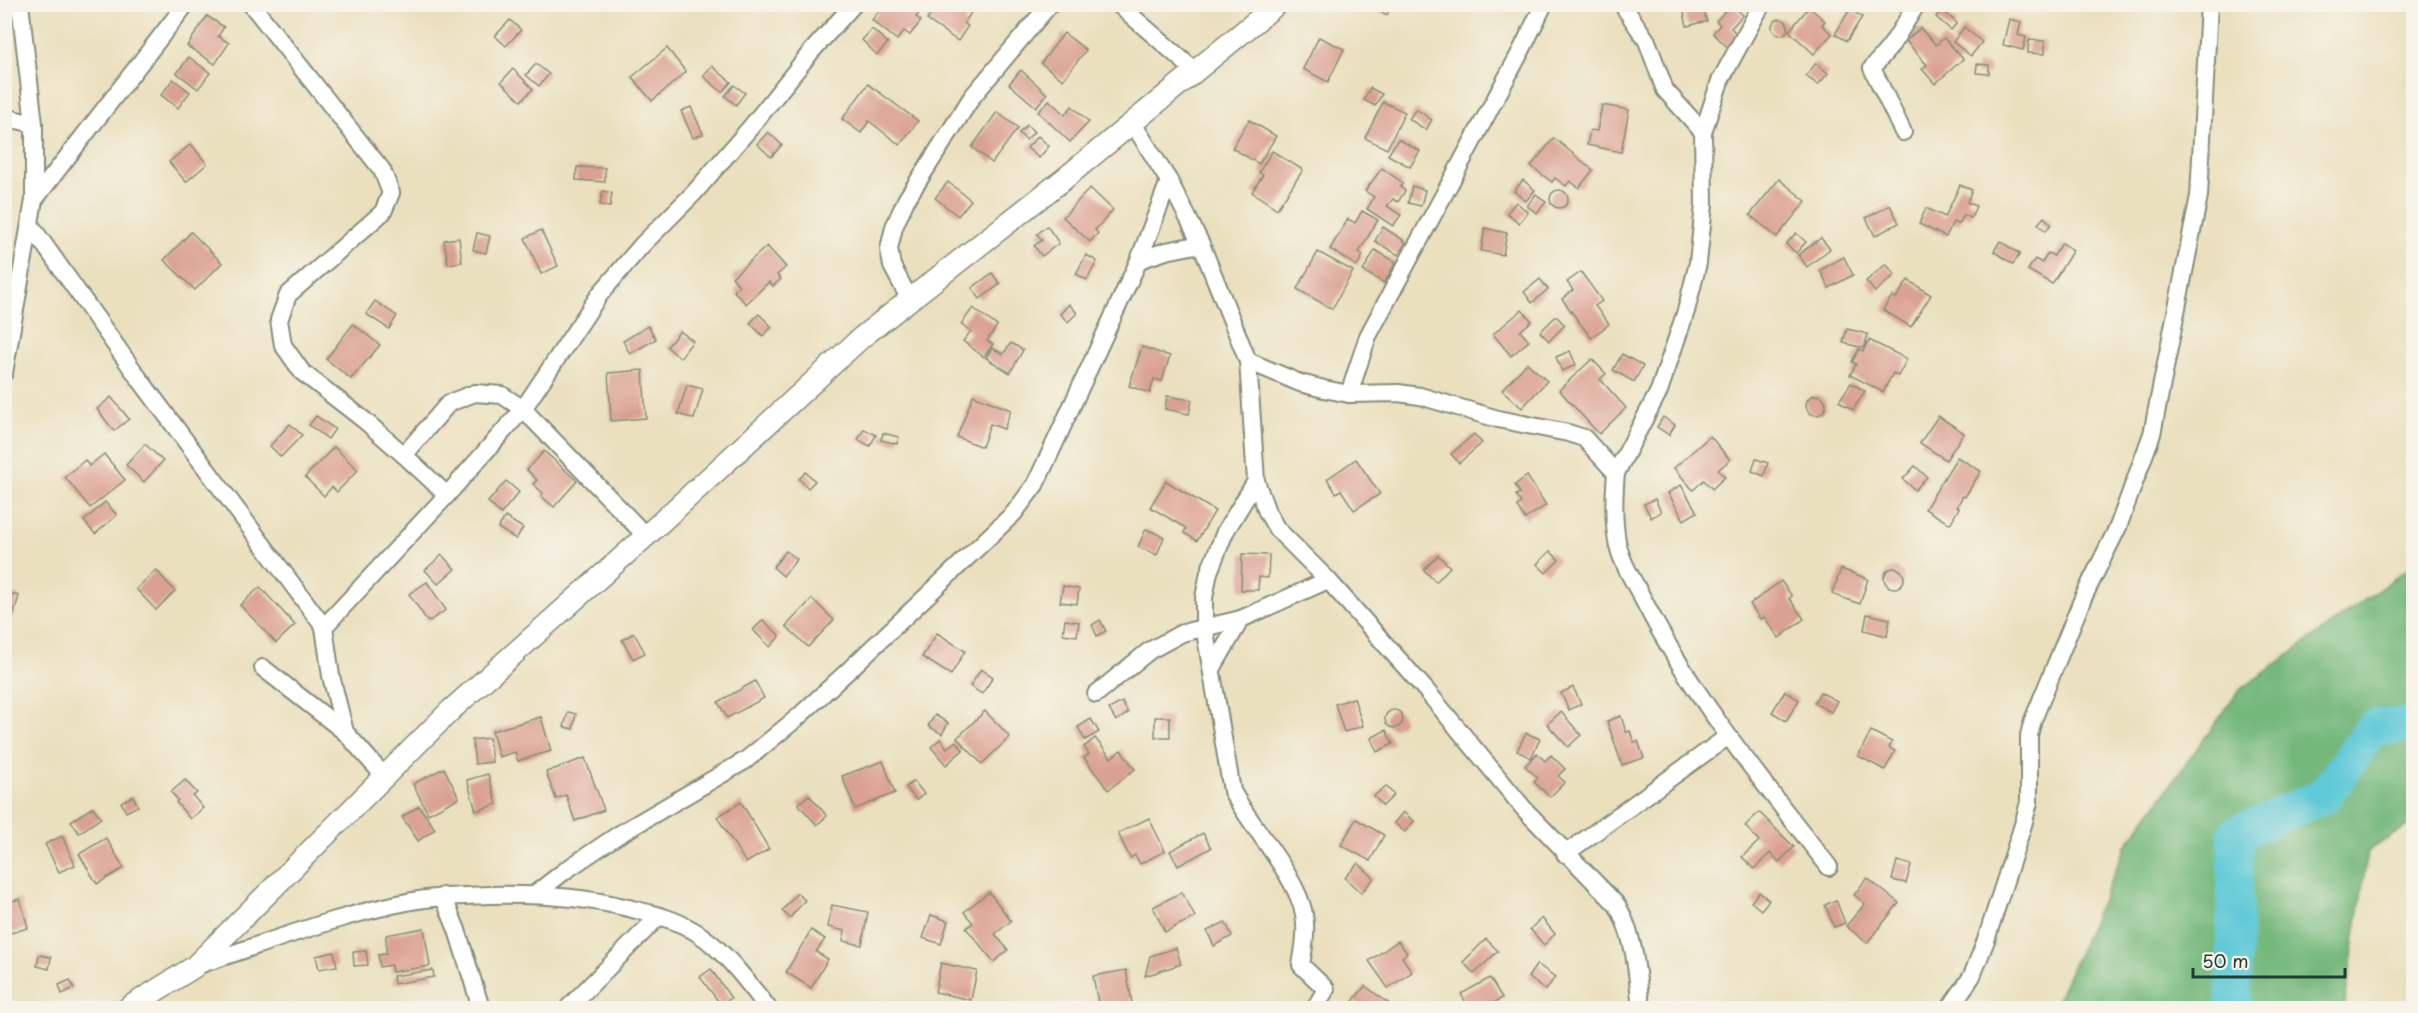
<svg xmlns="http://www.w3.org/2000/svg" width="2418" height="1013" font-family="'Playpen Sans',sans-serif">
<rect width="100%" height="100%" fill="#f7f3e8"/>
<filter id="ink" filterUnits="userSpaceOnUse"><feTurbulence type="fractalNoise" baseFrequency=".0167" numOctaves="2"/><feDisplacementMap in="SourceGraphic" scale="12" xChannelSelector="R" yChannelSelector="G"/><feConvolveMatrix kernelMatrix="1 2 1 2 8 2 1 2 1" color-interpolation-filters="sRGB"/></filter>
<filter id="wash" filterUnits="userSpaceOnUse"><feTurbulence type="fractalNoise" baseFrequency=".008" numOctaves="4" result="noise"/><feDisplacementMap in="SourceGraphic" scale="24" xChannelSelector="R" yChannelSelector="G"/><feGaussianBlur stdDeviation="1.35" result="paint"/><feColorMatrix in="noise" values="0 0 0 0 0 0 0 0 0 0 0 0 0 0 0 0 0 1.4 0 .05"/><feComposite in="paint" operator="in"/></filter>
<g filter="url(#wash)">
<rect width="100%" height="100%" fill="#eae0be"/>
<!-- forest -->
<polygon fill="#74b87b" stroke="#4a7a58" stroke-width="1.5" points="2413,565 2413,822 2368,851 2344,1008 2058,1008 2056,1003 2126,846 2239,691"/>
<g fill="none" stroke-linecap="round" stroke-linejoin="round">
<!-- river -->
<polyline stroke="#5ec9d7" stroke-width="36" points="2233,1008 2236,834 2324,796 2373,728 2414,725"/>
</g>
<g id="blocks">
<!-- building -->
<g fill="#daa091">
<polygon points="884,4 921,4 924,7 916,17 921,21 910,35 904,31 897,40 872,20"/>
<polygon points="938,4 977,4 964,23 968,26 958,41 927,20"/>
<polygon points="1371,4 1391,4 1387,15 1370,7"/>
<polygon points="1682,4 1701,4 1707,21 1687,26"/>
<polygon points="1731,4 1743,15 1731,28 1739,36 1728,48 1713,33 1720,25 1716,21"/>
<polygon points="1809,7 1825,21 1822,25 1832,34 1814,54 1789,31"/>
<polygon points="1850,9 1862,17 1847,41 1835,34"/>
<polygon points="1942,10 1957,23 1951,30 1936,17"/>
<polygon points="207,16 224,27 218,36 229,43 215,64 187,46"/>
<circle cx="1780" cy="27" r="8"/>
<polygon points="2009,19 2021,22 2018,35 2026,37 2023,50 2003,45"/>
<polygon points="510,20 521,30 506,46 495,36"/>
<polygon points="1964,27 1982,42 1971,56 1953,42"/>
<polygon points="1920,28 1936,45 1944,38 1963,59 1935,84 1922,69 1927,65 1906,41"/>
<polygon points="872,29 888,43 877,55 862,40"/>
<polygon points="1064,33 1086,50 1063,80 1041,63"/>
<polygon points="1319,37 1344,49 1328,82 1303,69"/>
<polygon points="2029,40 2045,41 2045,54 2028,53"/>
<polygon points="667,48 686,72 652,101 632,77"/>
<polygon points="189,57 210,73 198,89 177,73"/>
<polygon points="1816,63 1828,73 1818,85 1806,76"/>
<polygon points="536,64 549,74 539,86 526,75"/>
<polygon points="1977,64 1989,65 1989,74 1976,73"/>
<polygon points="712,66 731,82 722,92 703,76"/>
<polygon points="513,69 533,89 521,101 501,82"/>
<polygon points="1021,70 1047,94 1036,107 1009,84"/>
<polygon points="173,79 190,92 178,108 161,95"/>
<polygon points="868,84 918,121 900,145 869,121 861,133 842,119"/>
<polygon points="734,85 745,93 736,105 725,96"/>
<polygon points="1370,88 1382,94 1375,106 1364,100"/>
<polygon points="1049,100 1065,115 1072,106 1089,122 1070,142 1038,112"/>
<polygon points="1383,102 1405,112 1387,149 1365,138"/>
<polygon points="1602,105 1629,110 1621,152 1587,145 1590,130 1597,131"/>
<polygon points="691,107 703,134 693,138 681,111"/>
<polygon points="1416,109 1432,120 1426,130 1409,119"/>
<polygon points="997,112 1018,128 992,163 972,147"/>
<polygon points="1249,120 1276,136 1259,164 1232,148"/>
<polygon points="1027,125 1034,132 1026,140 1019,133"/>
<polygon points="768,132 782,145 771,157 757,144"/>
<polygon points="1038,136 1049,146 1039,158 1027,148"/>
<polygon points="1554,138 1593,170 1579,188 1570,181 1566,186 1555,178 1552,182 1531,166"/>
<polygon points="1398,139 1420,151 1410,167 1388,155"/>
<polygon points="191,144 207,164 186,182 169,162"/>
<polygon points="1272,151 1303,170 1277,209 1252,192 1263,175 1259,172"/>
<polygon points="577,167 605,168 605,182 576,180"/>
<polygon points="1382,168 1403,183 1400,187 1405,191 1398,202 1393,199 1387,206 1401,215 1393,226 1367,209 1374,197 1365,191"/>
<polygon points="1779,179 1806,201 1777,237 1750,215"/>
<polygon points="1523,180 1535,190 1526,201 1514,191"/>
<polygon points="948,182 971,200 958,216 935,198"/>
<polygon points="1960,185 1972,190 1967,202 1976,206 1971,218 1964,215 1959,224 1953,222 1946,237 1919,224 1926,208 1945,217"/>
<polygon points="1412,186 1425,190 1421,206 1408,203"/>
<polygon points="1090,188 1113,210 1095,230 1098,233 1090,242 1063,217"/>
<circle cx="1559" cy="199" r="9"/>
<polygon points="603,191 612,193 610,207 600,205"/>
<polygon points="1536,194 1546,202 1537,213 1527,206"/>
<polygon points="1516,202 1528,212 1519,223 1507,213"/>
<polygon points="1890,205 1899,223 1875,236 1866,218"/>
<polygon points="1362,211 1378,220 1359,252 1363,255 1357,266 1330,249 1348,219 1355,223"/>
<polygon points="2044,217 2051,224 2046,231 2038,224"/>
<polygon points="1047,226 1059,243 1042,256 1034,246 1042,240 1037,234"/>
<polygon points="1383,227 1406,242 1398,255 1375,241"/>
<polygon points="1485,228 1507,233 1503,255 1481,251"/>
<polygon points="541,230 558,266 541,274 525,238"/>
<polygon points="191,232 222,263 195,290 164,260"/>
<polygon points="477,233 490,236 486,253 473,250"/>
<polygon points="1796,233 1806,242 1796,253 1786,244"/>
<polygon points="459,238 462,262 448,264 444,240"/>
<polygon points="1821,238 1830,249 1807,267 1798,255"/>
<polygon points="2000,241 2020,254 2013,264 1994,251"/>
<polygon points="2062,243 2073,250 2052,284 2028,270 2035,259 2042,263 2048,253 2054,256"/>
<polygon points="767,246 786,267 777,275 781,279 773,286 769,282 746,304 734,291 739,286 732,277"/>
<polygon points="1375,250 1396,262 1384,283 1363,271"/>
<polygon points="1318,252 1353,271 1332,309 1297,289"/>
<polygon points="1086,255 1097,261 1087,280 1076,274"/>
<polygon points="1844,257 1853,275 1829,288 1820,270"/>
<polygon points="1886,264 1895,275 1875,292 1866,281"/>
<polygon points="1581,272 1602,301 1595,306 1609,324 1591,338 1562,299 1573,290 1567,282"/>
<polygon points="992,273 1000,284 980,299 972,288"/>
<polygon points="1540,279 1548,289 1532,303 1524,292"/>
<polygon points="1908,280 1931,295 1911,327 1883,310 1892,296 1896,298"/>
<polygon points="375,301 397,316 389,329 366,314"/>
<polygon points="1069,304 1077,313 1068,322 1060,314"/>
<polygon points="973,308 997,326 987,341 993,344 984,357 963,341 971,331 961,324"/>
<polygon points="1522,310 1532,321 1520,331 1529,341 1511,356 1493,334"/>
<polygon points="759,314 772,327 763,336 750,323"/>
<polygon points="1556,316 1565,325 1549,341 1540,332"/>
<polygon points="353,324 380,345 351,379 326,359"/>
<polygon points="648,326 656,339 630,354 623,341"/>
<polygon points="1847,329 1868,334 1864,348 1843,343"/>
<polygon points="680,331 693,341 680,358 667,347"/>
<polygon points="1869,340 1907,359 1898,376 1893,373 1883,392 1850,375 1856,364 1852,362 1859,349 1863,351"/>
<polygon points="1011,343 1023,350 1010,373 986,358 992,348 1003,354"/>
<polygon points="1142,347 1170,356 1162,381 1154,379 1150,393 1129,386"/>
<polygon points="1570,351 1576,365 1562,371 1556,357"/>
<polygon points="1622,354 1643,366 1634,382 1613,370"/>
<polygon points="1592,359 1606,374 1600,379 1626,408 1599,434 1559,390"/>
<polygon points="1527,363 1547,381 1522,408 1502,390"/>
<polygon points="643,370 646,418 611,421 608,373"/>
<polygon points="1851,383 1865,391 1853,410 1839,401"/>
<polygon points="687,385 703,389 694,419 678,414"/>
<circle cx="1816" cy="405" r="10"/>
<polygon points="973,395 1011,410 1004,429 990,424 982,447 957,437"/>
<polygon points="1167,396 1192,400 1189,414 1165,409"/>
<polygon points="111,397 129,419 114,431 97,409"/>
<polygon points="316,416 335,429 328,439 309,425"/>
<polygon points="1938,416 1964,433 1946,460 1920,443"/>
<polygon points="1663,417 1675,425 1669,435 1657,427"/>
<polygon points="290,424 302,435 281,457 270,446"/>
<polygon points="864,429 876,435 870,446 858,440"/>
<polygon points="883,433 899,437 897,444 881,440"/>
<polygon points="1474,434 1482,443 1459,463 1451,454"/>
<polygon points="1710,436 1730,460 1718,470 1725,477 1712,489 1704,480 1693,490 1674,468"/>
<polygon points="145,444 163,461 144,482 126,465"/>
<polygon points="334,447 358,470 337,492 332,487 324,496 305,477"/>
<polygon points="544,451 577,481 554,507 541,496 543,493 533,484 537,480 527,470"/>
<polygon points="104,454 125,480 90,508 65,477 85,460 89,466"/>
<polygon points="1957,457 1981,471 1965,497 1963,496 1957,506 1959,508 1950,524 1925,509"/>
<polygon points="1356,459 1380,494 1354,510 1341,490 1336,493 1327,479"/>
<polygon points="1756,459 1768,463 1764,476 1752,471"/>
<polygon points="1915,466 1927,477 1915,490 1903,479"/>
<polygon points="806,472 815,481 808,488 799,479"/>
<polygon points="1527,476 1546,505 1525,519 1517,506 1521,503 1516,495 1520,493 1515,485"/>
<polygon points="506,481 519,492 501,514 488,502"/>
<polygon points="1166,481 1215,511 1197,541 1184,533 1186,528 1150,507"/>
<polygon points="1681,485 1697,512 1684,520 1668,493"/>
<polygon points="1655,499 1661,512 1651,518 1644,504"/>
<polygon points="105,502 117,515 95,534 84,521"/>
<polygon points="505,517 523,528 516,539 498,528"/>
<polygon points="1146,529 1164,537 1157,555 1138,547"/>
<polygon points="786,551 797,559 783,576 773,567"/>
<polygon points="1550,551 1559,560 1546,573 1537,564"/>
<polygon points="1242,554 1269,555 1268,578 1259,577 1258,590 1241,590"/>
<polygon points="442,555 455,569 438,584 425,570"/>
<polygon points="1438,555 1450,567 1436,582 1424,570"/>
<circle cx="1894" cy="578" r="10"/>
<polygon points="1841,569 1868,579 1860,604 1832,594"/>
<polygon points="156,570 175,591 156,610 136,589"/>
<polygon points="1781,581 1792,596 1789,598 1804,619 1779,638 1764,617 1761,620 1750,604"/>
<polygon points="427,582 446,610 428,622 409,594"/>
<polygon points="1063,586 1079,589 1077,604 1060,602"/>
<polygon points="260,587 295,625 276,643 240,605"/>
<polygon points="4,592 19,596 13,617 4,615"/>
<polygon points="812,599 834,620 808,647 786,626"/>
<polygon points="1867,614 1890,619 1887,636 1864,630"/>
<polygon points="763,620 780,636 770,647 753,630"/>
<polygon points="1065,620 1079,622 1077,636 1063,634"/>
<polygon points="1100,620 1106,631 1097,636 1092,625"/>
<polygon points="634,633 645,653 633,659 622,640"/>
<polygon points="937,633 965,651 951,675 922,657"/>
<polygon points="981,669 993,677 982,694 970,686"/>
<polygon points="755,681 764,698 727,718 718,702"/>
<polygon points="1573,687 1581,704 1569,710 1561,693"/>
<polygon points="1785,691 1799,700 1786,721 1772,712"/>
<polygon points="1820,692 1837,701 1831,712 1814,703"/>
<polygon points="1354,698 1363,726 1344,732 1335,704"/>
<polygon points="1122,702 1128,713 1116,721 1109,709"/>
<circle cx="1394" cy="719" r="9"/>
<polygon points="985,711 1010,737 982,764 957,738"/>
<polygon points="568,712 576,714 573,729 564,727"/>
<polygon points="1561,712 1581,735 1568,747 1547,724"/>
<polygon points="935,715 948,723 942,734 928,726"/>
<polygon points="1621,716 1626,732 1630,731 1634,742 1638,741 1644,758 1622,765 1607,721"/>
<polygon points="541,717 551,751 518,761 515,752 499,757 492,731"/>
<rect x="1155" y="717" width="15" height="20"/>
<polygon points="1091,719 1099,732 1085,740 1078,727"/>
<polygon points="1386,730 1393,744 1377,752 1371,738"/>
<polygon points="1871,731 1892,742 1889,748 1895,751 1885,770 1858,756"/>
<polygon points="1526,733 1540,739 1531,758 1517,751"/>
<polygon points="489,738 492,762 475,764 472,740"/>
<polygon points="1095,738 1111,758 1121,750 1135,769 1108,790 1084,758 1089,754 1084,747"/>
<polygon points="940,739 947,748 956,741 963,750 946,765 931,747"/>
<polygon points="1537,753 1545,761 1551,755 1565,769 1558,776 1565,782 1550,797 1534,782 1538,778 1525,766"/>
<polygon points="585,758 604,810 575,821 566,795 556,799 546,772"/>
<polygon points="883,761 895,793 855,809 842,776"/>
<polygon points="444,768 459,798 428,814 413,784"/>
<polygon points="488,774 497,804 476,811 467,780"/>
<polygon points="185,780 197,793 193,796 203,808 190,819 176,802 178,800 171,792"/>
<polygon points="914,781 924,794 916,800 906,787"/>
<polygon points="1386,786 1394,795 1383,806 1374,796"/>
<polygon points="809,795 827,816 817,825 798,804"/>
<polygon points="133,796 138,806 126,812 121,802"/>
<polygon points="741,802 769,849 746,863 717,817"/>
<polygon points="419,806 435,829 418,841 402,817"/>
<polygon points="93,807 101,818 79,833 71,821"/>
<polygon points="1403,812 1414,821 1405,832 1394,823"/>
<polygon points="1759,812 1794,847 1779,862 1770,853 1754,869 1742,857 1759,841 1745,826"/>
<polygon points="1149,818 1165,851 1140,864 1135,855 1130,858 1118,833"/>
<polygon points="1356,819 1384,835 1370,861 1341,845"/>
<polygon points="1203,833 1211,848 1178,866 1170,851"/>
<polygon points="62,836 75,865 59,872 45,844"/>
<polygon points="106,838 124,868 97,884 79,854"/>
<polygon points="1897,861 1911,865 1906,883 1892,880"/>
<polygon points="1358,863 1374,878 1361,893 1345,878"/>
<polygon points="1867,878 1899,903 1867,943 1846,926 1865,904 1854,895"/>
<polygon points="989,892 1011,921 995,934 1008,950 994,962 966,928 973,923 964,912"/>
<polygon points="1182,892 1195,917 1165,932 1153,907"/>
<polygon points="1759,892 1769,900 1761,910 1751,902"/>
<polygon points="797,893 805,900 790,918 782,911"/>
<polygon points="20,899 28,928 4,935 4,903"/>
<polygon points="1836,900 1845,923 1834,927 1825,905"/>
<polygon points="832,905 868,912 862,945 843,941 845,931 828,927"/>
<polygon points="931,915 948,921 941,944 923,938"/>
<polygon points="1542,918 1555,934 1544,945 1530,929"/>
<polygon points="1225,922 1232,936 1214,946 1207,931"/>
<polygon points="424,928 430,966 392,972 391,965 380,967 378,955 386,954 386,935"/>
<polygon points="811,930 825,939 816,952 828,959 811,988 786,972"/>
<polygon points="1486,939 1498,951 1474,974 1463,962"/>
<polygon points="1398,941 1407,953 1402,957 1412,972 1388,988 1369,961"/>
<polygon points="1176,948 1181,964 1145,976 1150,956"/>
<polygon points="366,951 368,965 354,966 353,952"/>
<polygon points="334,952 337,966 319,969 316,956"/>
<polygon points="39,955 51,957 49,969 37,966"/>
<polygon points="941,963 977,971 971,1000 935,992"/>
<polygon points="1537,964 1555,977 1546,990 1528,977"/>
<polygon points="711,969 731,998 721,1005 700,977"/>
<polygon points="433,970 434,977 394,984 393,976"/>
<polygon points="1126,970 1133,1008 1099,1008 1093,976"/>
<polygon points="1490,978 1502,998 1495,1002 1499,1008 1469,1008 1461,994"/>
<polygon points="70,980 74,988 62,994 59,985"/>
<polygon points="1365,986 1395,1008 1363,1008 1353,1001"/>
</g>
</g>
</g>
<g filter="url(#ink)">
<use href="#blocks" fill-opacity="0" stroke="#848e79" stroke-width="1.5"/>
<g fill="none" stroke-linecap="round" stroke-linejoin="round">
<defs>
<g id="minor">
<polyline points="251,4 382,170 391,193 383,212 288,295 279,320 283,345 302,372 364,420 404,455 449,403 475,393 502,395 523,409 646,536"/>
<polyline points="1118,4 1196,72"/>
<polyline points="4,117 34,124"/>
<path d="M1132,122l37,59 17,33 15,30 47,117 8,120 11,31 10,17 51,51 97,109 100,121 92,95c18,32 20,67 24,103"/>
<polyline points="1703,132 1720,81 1762,4"/>
<polyline points="1903,132 1872,68 1890,47 1917,4"/>
<polyline points="34,200 186,4"/>
<polyline points="31,226 138,377 324,627"/>
<polyline points="1139,260 1166,251 1201,244"/>
<polyline points="910,300 892,266 889,249 894,227 906,200 972,97 1050,4"/>
<path d="M1248,361l52,22 24,6 25,5 49,-1 22,3 78,23 70,14 16,5 32,35c-2,22 -3,46 1,68 4,22 18,42 28,62 49,96 118,179 184,264"/>
<polyline points="4,373 34,200 34,124 20,4"/>
<polyline points="1349,394 1368,336 1521,51 1544,4"/>
<polyline points="404,455 447,495"/>
<polyline points="1616,473 1659,391 1686,311 1698,263 1704,205 1703,132 1665,90 1647,41 1622,4"/>
<path d="M1256,481l-31,51 -16,40 -5,26v28l28,165c19,36 65,85 72,123 3,18 0,34 -3,51l25,24 -11,19"/>
<polyline points="263,668 345,732"/>
<polyline points="1212,669 1241,619 1328,580"/>
<polyline points="1096,694 1149,651 1182,633 1241,619"/>
<polyline points="384,776 345,732 331,676 324,627 447,495 523,409 600,294 642,245 694,193 750,128 810,53 854,4"/>
<polyline points="1565,854 1727,737"/>
<polyline points="535,894 566,870 618,835 746,760 797,718 850,669 1014,513 1035,485 1052,449 1139,260 1169,181"/>
<polyline points="443,896 457,930 481,1008"/>
<path d="M195,966c72,-23 143,-51 217,-65 26,-5 51,-5 77,-6 46,-1 90,1 135,12 20,5 42,9 61,19 34,16 60,53 83,82"/>
<polyline points="568,1008 659,916"/>
<polyline points="1950,1008 1972,976 1986,940 2023,825 2029,802 2029,735 2033,720 2083,598 2118,527 2152,434 2199,196 2209,4"/>
</g>
<polyline id="tertiary" points="128,1008 194,967 451,710 646,536 862,337 1064,179 1277,4"/>
</defs>
<!-- minor casing -->
<use href="#minor" stroke="#848e79" stroke-width="20"/>
<!-- tertiary casing -->
<use href="#tertiary" stroke="#848e79" stroke-width="24"/>
<!-- minor -->
<use href="#minor" stroke="#fff" stroke-width="16"/>
<!-- tertiary -->
<use href="#tertiary" stroke="#fff" stroke-width="21"/>
</g>
</g>
<!-- margin -->
<rect width="2418" height="1013" fill="none" stroke="#f7f3e8" stroke-width="24"/>
<!-- scale -->
<path d="M2193 968v9h152v-9" fill="none" stroke="#1f3d34" stroke-width="3"/>
<text x="2202" y="968" font-size="18" fill="#1f3d34" stroke="#f7f3e8" stroke-width="4.5" paint-order="stroke">50 m</text>
</svg>
